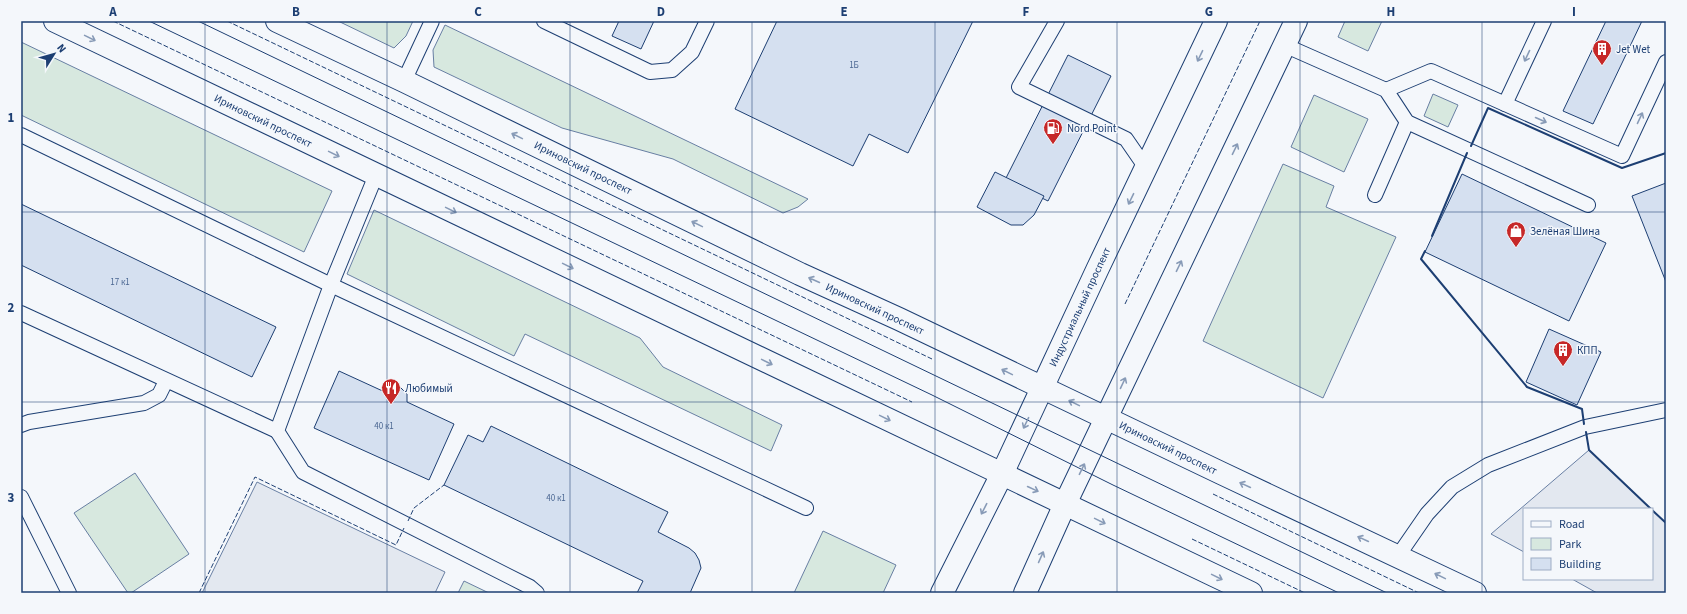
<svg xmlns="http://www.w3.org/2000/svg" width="1687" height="614" font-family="'Source Sans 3',sans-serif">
<rect width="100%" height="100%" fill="#f4f7fb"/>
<!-- green -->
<g fill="#d7e8df" stroke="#687fa3">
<polygon points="338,21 413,21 406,36 394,48"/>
<polygon points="1345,21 1382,21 1368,51 1338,37"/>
<polygon points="445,25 808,199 798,207 783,213 673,159 562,128 434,67 433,50"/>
<polygon points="21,42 332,191 304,252 21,115"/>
<polygon points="1433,94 1458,105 1448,127 1424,116"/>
<polygon points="1314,95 1368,119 1344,172 1291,147"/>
<polygon points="1283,164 1334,186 1326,207 1396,237 1323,398 1203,341"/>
<polygon points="374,210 640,338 663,367 782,425 771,451 525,334 514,356 347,274"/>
<polygon points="135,473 189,554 131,593 128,593 74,513"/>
<polygon points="823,531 896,565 883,593 794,593"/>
<polygon points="464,581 489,593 458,593"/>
</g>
<!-- parking -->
<g fill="#e3e8f0" stroke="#687fa3">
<polygon points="1589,450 1651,509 1524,509 1524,552 1491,534"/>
<polygon points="257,482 445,572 435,593 202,593"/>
<polygon points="1652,510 1666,523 1666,593 1597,593 1572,579 1652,579"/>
</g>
<!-- building -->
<g fill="#d5e0f0" stroke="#1d3f73">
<polygon points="619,21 654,21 641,49 612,36"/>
<polygon points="777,21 973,21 908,153 869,134 853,166 735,109"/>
<polygon points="1606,21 1642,21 1593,124 1563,111"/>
<polygon points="1068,55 1111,76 1048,201 1005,180"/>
<polygon points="995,172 1044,196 1034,215 1023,225 1011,225 977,207"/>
<polygon points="1462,174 1606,243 1569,321 1425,252"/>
<polygon points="1666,183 1666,282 1632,196"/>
<polygon points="21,204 276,327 252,377 21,265"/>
<polygon points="1549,329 1601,352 1577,405 1526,382"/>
<polygon points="339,371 387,393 393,387 401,388 407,394 407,402 454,424 429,480 314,428"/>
<polygon points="491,426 668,512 658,532 689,548 695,553 699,560 701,568 690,593 637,593 643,581 444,485 468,435 483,442"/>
</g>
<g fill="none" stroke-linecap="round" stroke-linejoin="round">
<defs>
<g id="lane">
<polyline points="544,21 650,72 672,70 692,52 707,21"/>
<polyline points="1057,21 1019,87 1126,139 1146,168"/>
<polyline points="1284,45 1386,90 1407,122 1588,205"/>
<polyline points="404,81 432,21"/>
<polyline points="1386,90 1431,71 1622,156 1666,62"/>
<polyline points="1505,104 1544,21"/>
<polyline points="21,135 331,285 806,508"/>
<polyline points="376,175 331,285 277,431 303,472 530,587 537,593"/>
<polyline points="1375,195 1407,122"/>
<polyline points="21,313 277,431"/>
<polyline points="21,425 29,422 144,403 159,395 166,381"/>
<polyline points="21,497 69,593"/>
<polyline points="1398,556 1427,514 1452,487 1488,465 1585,427 1666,410"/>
</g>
<g id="secondary">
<polyline points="55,21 1251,593"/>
<polyline points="277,21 404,81 800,274 899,319 1221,473 1475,593"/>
</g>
<g id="primary">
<polyline points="942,593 1002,474 1098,268 1216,21"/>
<polyline points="1025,593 1065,504 1296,21"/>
</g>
</defs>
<!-- lane casing -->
<use href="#lane" stroke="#1d3f73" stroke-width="16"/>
<!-- secondary casing -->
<use href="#secondary" stroke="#1d3f73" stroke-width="24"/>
<!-- primary casing -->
<use href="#primary" stroke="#1d3f73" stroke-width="24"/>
<!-- lane -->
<use href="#lane" stroke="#f4f7fb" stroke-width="14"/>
<!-- secondary -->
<use href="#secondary" stroke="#f4f7fb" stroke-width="22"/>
<!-- primary -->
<use href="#primary" stroke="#f4f7fb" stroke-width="22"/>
<!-- tram -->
<g stroke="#1d3f73" stroke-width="1">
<polyline points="149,21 932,395 1113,485 1339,593"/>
<polyline points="198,21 1387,593"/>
</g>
<!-- fence -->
<g stroke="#1d3f73" stroke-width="1" stroke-dasharray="5 2" stroke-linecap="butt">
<polyline points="113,21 912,402"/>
<polyline points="227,21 932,359"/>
<polyline points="1125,304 1260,21"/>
<polyline points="1213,494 1419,593"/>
<polyline points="408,521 414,508 444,485"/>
<polyline points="1192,539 1305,593"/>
<polyline points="199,593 255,477 396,545 404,528"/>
</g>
<!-- wall -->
<g stroke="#1d3f73" stroke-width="2">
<polyline points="1471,146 1488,108 1622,168 1666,153"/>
<polyline points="1432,236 1467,153"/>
<polyline points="1425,251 1421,259 1527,387 1582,409 1584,424"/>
<polyline points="1586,432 1589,450 1651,509"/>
<polyline points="1652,510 1666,523"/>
</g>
</g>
<!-- one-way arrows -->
<defs><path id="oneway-shaft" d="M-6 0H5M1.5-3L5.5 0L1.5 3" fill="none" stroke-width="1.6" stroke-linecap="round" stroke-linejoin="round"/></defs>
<g stroke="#889bb7">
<use href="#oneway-shaft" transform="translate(90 38) rotate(26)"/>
<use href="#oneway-shaft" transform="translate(1200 56) rotate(116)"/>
<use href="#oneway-shaft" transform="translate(1527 56) rotate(115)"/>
<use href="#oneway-shaft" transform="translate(1640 118) rotate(-65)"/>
<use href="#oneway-shaft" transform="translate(1541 120) rotate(24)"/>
<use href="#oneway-shaft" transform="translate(517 136) rotate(-154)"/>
<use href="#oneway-shaft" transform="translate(1235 149) rotate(-64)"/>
<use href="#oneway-shaft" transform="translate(334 154) rotate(26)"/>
<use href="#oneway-shaft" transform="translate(1131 199) rotate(116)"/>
<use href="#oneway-shaft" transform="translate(451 210) rotate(26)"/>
<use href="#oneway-shaft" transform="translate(697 224) rotate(-154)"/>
<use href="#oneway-shaft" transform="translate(568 266) rotate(26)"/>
<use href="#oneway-shaft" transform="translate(1179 266) rotate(-64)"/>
<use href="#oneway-shaft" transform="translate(814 280) rotate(-156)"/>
<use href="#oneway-shaft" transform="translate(767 362) rotate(26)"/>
<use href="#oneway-shaft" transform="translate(1007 372) rotate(-154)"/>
<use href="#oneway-shaft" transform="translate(1123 383) rotate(-65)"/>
<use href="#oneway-shaft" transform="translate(1074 403) rotate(-154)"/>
<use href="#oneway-shaft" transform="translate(885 418) rotate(26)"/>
<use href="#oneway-shaft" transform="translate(1026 423) rotate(116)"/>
<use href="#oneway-shaft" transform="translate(1082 469) rotate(-64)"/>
<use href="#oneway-shaft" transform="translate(1245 485) rotate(-155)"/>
<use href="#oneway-shaft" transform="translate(1033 489) rotate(25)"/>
<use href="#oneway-shaft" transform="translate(984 509) rotate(117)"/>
<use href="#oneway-shaft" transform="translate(1100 521) rotate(26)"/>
<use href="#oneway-shaft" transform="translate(1363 539) rotate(-155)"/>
<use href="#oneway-shaft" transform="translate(1041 557) rotate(-66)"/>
<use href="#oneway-shaft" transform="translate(1440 576) rotate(-154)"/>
<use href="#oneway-shaft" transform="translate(1217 577) rotate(26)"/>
</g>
<!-- grid -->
<path fill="none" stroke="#1d3f73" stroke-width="1" stroke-opacity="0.55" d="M205,21v572M387,21v572M570,21v572M752,21v572M935,21v572M1117,21v572M1300,21v572M1482,21v572M21,212h1645M21,402h1645"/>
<!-- icons -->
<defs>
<symbol id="building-pin" viewBox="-11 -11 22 30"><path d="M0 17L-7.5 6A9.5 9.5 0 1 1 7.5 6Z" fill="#c62828" stroke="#f4f7fb"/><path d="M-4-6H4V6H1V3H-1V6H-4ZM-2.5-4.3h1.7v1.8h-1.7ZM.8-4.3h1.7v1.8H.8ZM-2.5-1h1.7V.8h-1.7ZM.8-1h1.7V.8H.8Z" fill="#fff"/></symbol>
<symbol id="fuel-pin" viewBox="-11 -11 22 30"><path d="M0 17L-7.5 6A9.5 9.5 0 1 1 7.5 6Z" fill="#c62828" stroke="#f4f7fb"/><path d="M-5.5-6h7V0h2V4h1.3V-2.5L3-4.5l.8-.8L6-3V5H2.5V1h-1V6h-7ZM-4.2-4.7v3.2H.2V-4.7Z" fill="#fff"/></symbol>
<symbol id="shop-pin" viewBox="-11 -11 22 30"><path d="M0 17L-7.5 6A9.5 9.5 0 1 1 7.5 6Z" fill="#c62828" stroke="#f4f7fb"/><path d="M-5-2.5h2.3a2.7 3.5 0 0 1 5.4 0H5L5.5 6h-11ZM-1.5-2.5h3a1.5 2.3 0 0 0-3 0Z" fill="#fff"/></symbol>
<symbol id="restaurant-pin" viewBox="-11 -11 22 30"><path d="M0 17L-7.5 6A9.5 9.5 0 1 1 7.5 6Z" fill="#c62828" stroke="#f4f7fb"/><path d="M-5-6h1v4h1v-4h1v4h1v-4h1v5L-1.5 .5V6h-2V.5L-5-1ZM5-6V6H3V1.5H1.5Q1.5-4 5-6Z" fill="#fff"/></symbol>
</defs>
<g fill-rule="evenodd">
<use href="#building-pin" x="1591" y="38" width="22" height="30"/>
<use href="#fuel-pin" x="1042" y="117" width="22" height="30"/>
<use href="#shop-pin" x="1505" y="220" width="22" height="30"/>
<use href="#building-pin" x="1552" y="339" width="22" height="30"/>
<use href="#restaurant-pin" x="380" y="377" width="22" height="30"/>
</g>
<g text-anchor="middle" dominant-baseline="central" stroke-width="3" stroke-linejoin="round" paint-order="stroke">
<!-- number labels -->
<g font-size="9" fill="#4b6792">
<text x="854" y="65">1Б</text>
<text x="120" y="282">17 к1</text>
<text x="384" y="426">40 к1</text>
<text x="556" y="498">40 к1</text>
</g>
<!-- poi labels -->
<g font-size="11" fill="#1d3f73" stroke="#f4f7fb" text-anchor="start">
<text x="1616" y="49">Jet Wet</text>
<text x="1067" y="128">Nord Point</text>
<text x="1530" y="231">Зелёная Шина</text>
<text x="1577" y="350">КПП</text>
<text x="405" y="388">Любимый</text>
</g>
<!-- street labels -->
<g font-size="11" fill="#1d3f73" stroke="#f4f7fb">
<text transform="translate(263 121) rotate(26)">Ириновский проспект</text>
<text transform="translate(583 168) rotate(26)">Ириновский проспект</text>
<text transform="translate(1080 307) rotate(-65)">Индустриальный проспект</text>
<text transform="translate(875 309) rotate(25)">Ириновский проспект</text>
<text transform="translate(1168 448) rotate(26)">Ириновский проспект</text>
</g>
</g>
<!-- border -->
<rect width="1687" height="614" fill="none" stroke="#f4f7fb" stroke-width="44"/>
<!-- legend -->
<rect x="1523" y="508" width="130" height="72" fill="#f4f7fb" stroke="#9eadc5"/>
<rect x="1531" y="521" width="20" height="6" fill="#f4f7fb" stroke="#9eadc5"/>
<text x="1559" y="528" font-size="12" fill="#1d3f73">Road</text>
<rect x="1531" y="538" width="20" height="12" fill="#d7e8df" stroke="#9eadc5"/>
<text x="1559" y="548" font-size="12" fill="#1d3f73">Park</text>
<rect x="1531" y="558" width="20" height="12" fill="#d5e0f0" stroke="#9eadc5"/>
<text x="1559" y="568" font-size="12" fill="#1d3f73">Building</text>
<!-- north arrow -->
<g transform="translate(54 54) rotate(53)" stroke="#f4f7fb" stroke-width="3" paint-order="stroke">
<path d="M0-3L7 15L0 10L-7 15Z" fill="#1d3f73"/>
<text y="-6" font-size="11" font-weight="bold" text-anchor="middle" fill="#1d3f73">N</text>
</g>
<rect x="22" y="22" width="1643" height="570" fill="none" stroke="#1d3f73" stroke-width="1.5"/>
<g font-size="13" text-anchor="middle" font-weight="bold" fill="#1d3f73">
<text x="113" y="16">A</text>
<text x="296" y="16">B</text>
<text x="478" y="16">C</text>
<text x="661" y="16">D</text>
<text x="844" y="16">E</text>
<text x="1026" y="16">F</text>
<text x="1209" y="16">G</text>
<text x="1391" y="16">H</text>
<text x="1574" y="16">I</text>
<text x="11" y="122">1</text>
<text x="11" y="312">2</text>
<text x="11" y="502">3</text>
</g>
</svg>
